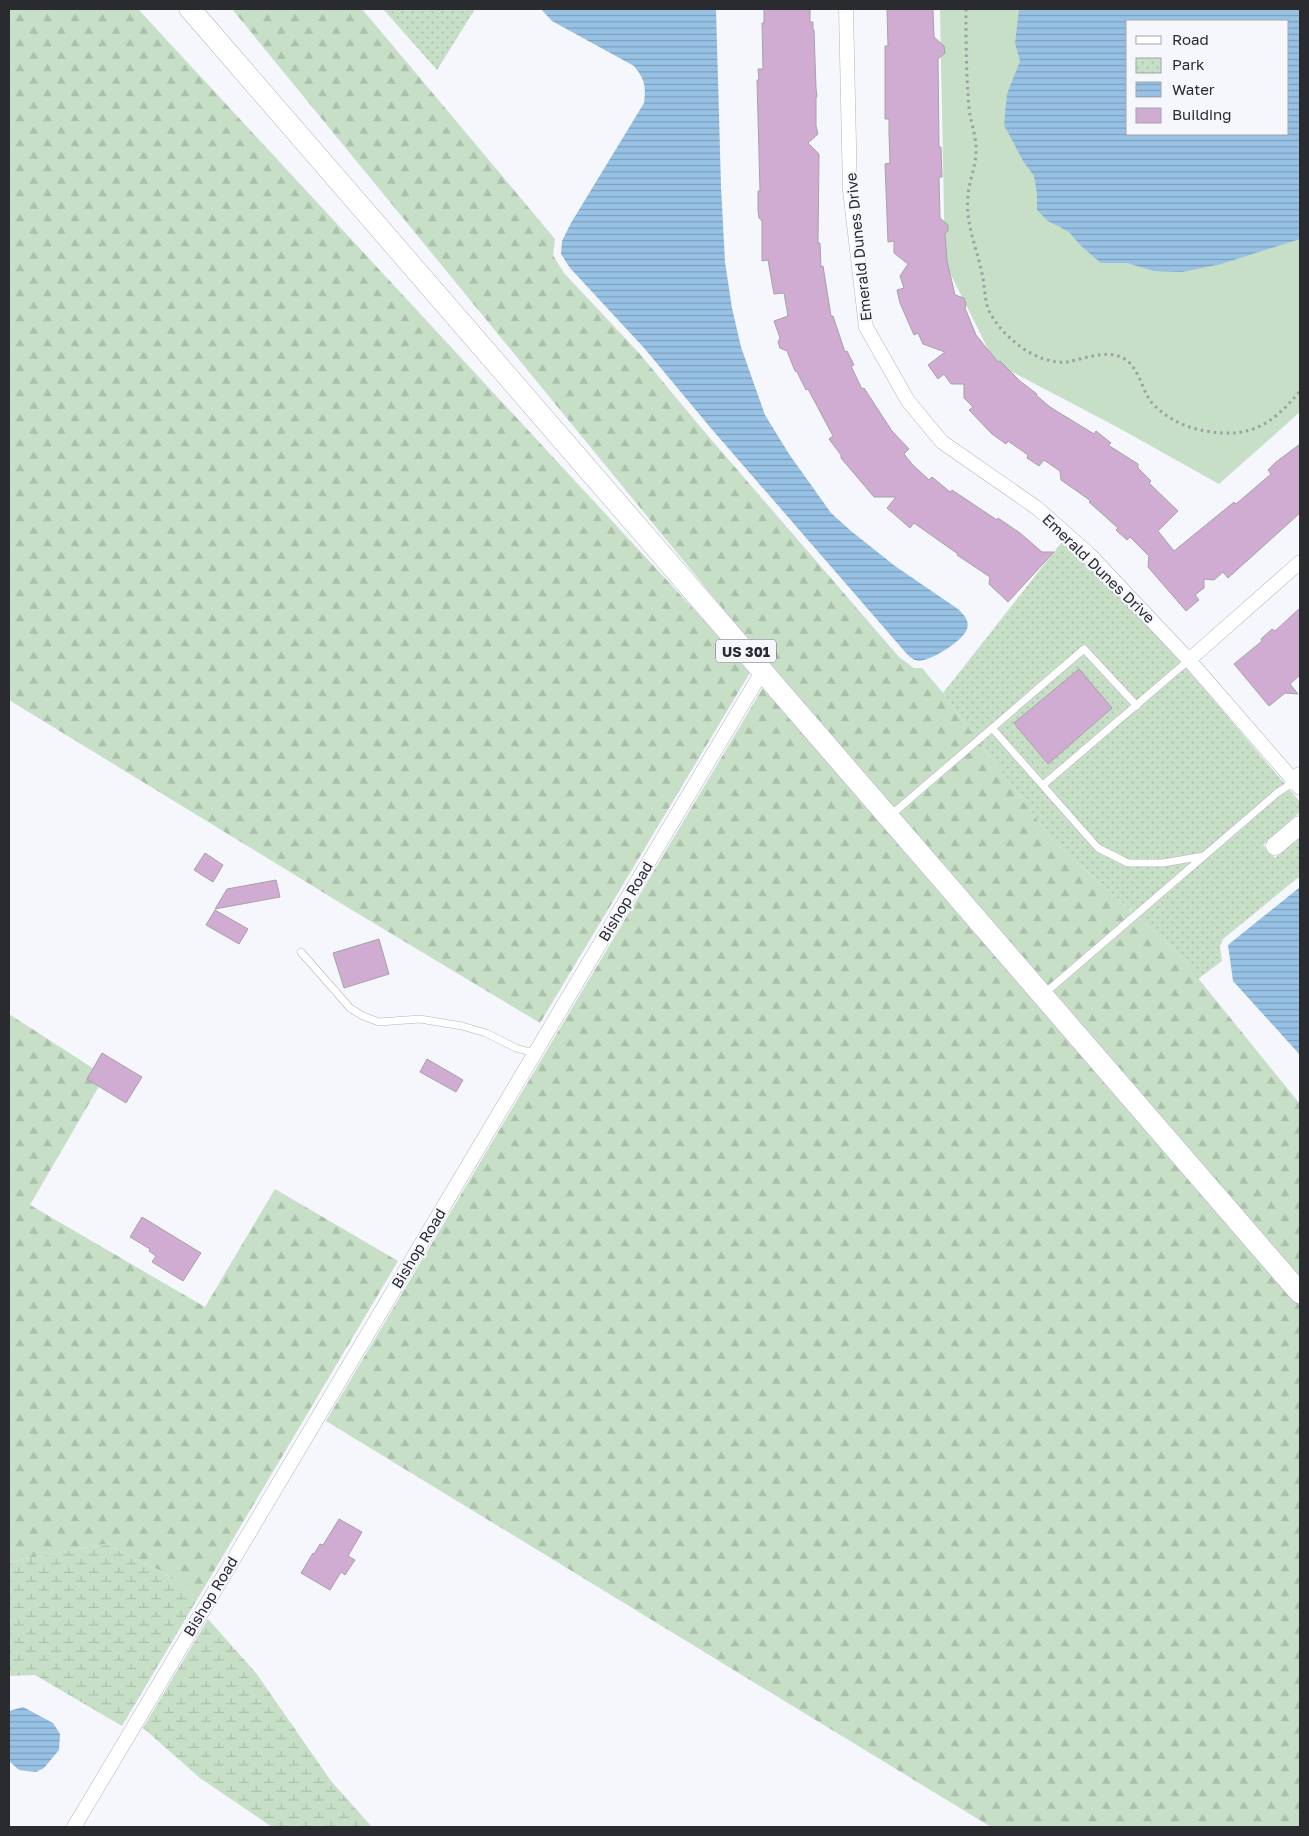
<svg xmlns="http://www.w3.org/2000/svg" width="1309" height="1836" font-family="'Golos Text',sans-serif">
<defs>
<pattern id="forest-firs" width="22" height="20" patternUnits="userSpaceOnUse" patternTransform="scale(1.25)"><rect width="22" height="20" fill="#c6dfc6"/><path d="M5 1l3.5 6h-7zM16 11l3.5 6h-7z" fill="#aac0aa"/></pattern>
<pattern id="wetland-marsh" width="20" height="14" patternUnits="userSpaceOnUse" patternTransform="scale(1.25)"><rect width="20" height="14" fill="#c6dfc6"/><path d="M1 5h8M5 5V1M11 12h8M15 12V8" fill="none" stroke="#aac0aa"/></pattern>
<pattern id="park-dots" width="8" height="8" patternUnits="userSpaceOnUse" patternTransform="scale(1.25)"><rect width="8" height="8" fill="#c6dfc6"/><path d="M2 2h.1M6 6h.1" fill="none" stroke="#aac0aa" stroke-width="1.8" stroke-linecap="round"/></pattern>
<pattern id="water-rules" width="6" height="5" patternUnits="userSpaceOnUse" patternTransform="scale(1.25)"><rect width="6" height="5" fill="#98c2e5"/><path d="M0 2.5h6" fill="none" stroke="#7c9eba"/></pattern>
</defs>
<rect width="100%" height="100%" fill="#f5f7fd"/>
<!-- grass -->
<path fill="#c6dfc6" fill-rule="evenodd" d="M940,9h360v403l-81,72 -102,-57 -122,-64 -50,-100zM1128,21h160v113h-160z"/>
<!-- forest -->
<g fill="url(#forest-firs)">
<polygon points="11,9 138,9 751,671 540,1023 347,907 9,700 9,12"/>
<polygon points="232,9 362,9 555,239 553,255 564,273 639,353 703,430 899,657 914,668 922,668 943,693 1053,841 1176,951 1300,1104 1300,1280 774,670 775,668 768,664"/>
<polygon points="764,686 1300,1306 1300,1827 991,1827 326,1421"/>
<polygon points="9,1014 105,1076 30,1205 205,1307 275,1189 398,1261 198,1598 161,1571 105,1544 9,1562"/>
</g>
<!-- wetland -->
<g fill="url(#wetland-marsh)">
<polygon points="105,1544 161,1571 198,1598 122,1726 35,1675 9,1676 9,1562"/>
<polygon points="208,1619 256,1673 331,1781 372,1827 272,1827 200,1778 143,1728"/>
</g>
<!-- park -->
<g fill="url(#park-dots)">
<polygon points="383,9 475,9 437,70"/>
<path d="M1062,542c88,78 162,171 238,260v10l-37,33 12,13 25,-21v39l-77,63 -3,7 2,15 -24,18 -22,-28 -123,-110 -110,-148z"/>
</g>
<!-- water -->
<g fill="url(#water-rules)" fill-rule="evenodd">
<path d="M541,9h175l5,177 4,76 7,46 9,39 24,68 24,39 42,59 20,18 44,35 63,43c5,5 12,11 9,20 -3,11 -40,36 -52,31 -3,-1 -7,-5 -9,-7l-197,-227 -64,-77 -75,-81 -9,-14 1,-13 9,-18 73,-120c2,-17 1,-23 -10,-37l-82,-45z"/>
<path d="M1019,9h281v230l-79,25 -39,8 -28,-1 -27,-8h-26l-20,-17 -12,-14 -21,-11 -11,-11v-16l-3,-18 -11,-15 -19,-36 3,-31 13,-33 -5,-18zM1128,21h160v113h-160z"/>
<polygon points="1300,887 1300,1055 1233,981 1228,945"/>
<polygon points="23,1707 53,1723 60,1734 59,1750 44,1768 36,1772 19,1770 9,1761 9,1711"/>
</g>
<!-- building -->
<g fill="#d0acd2" stroke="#a8a0a8">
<polygon points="764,9 810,9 810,22 813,22 813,30 814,30 816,88 817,96 816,98 816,126 818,134 808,143 819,154 818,243 820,243 821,267 823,266 831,316 833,316 845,352 847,351 854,365 851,366 862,389 864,388 892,431 909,449 904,454 912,464 929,480 932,477 950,492 952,490 997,520 998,518 1020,533 1042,552 1054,552 1008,602 989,584 990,577 957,555 958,554 914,523 910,528 887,508 896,497 874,497 841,458 841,455 829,439 833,436 808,389 806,390 797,372 795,371 787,351 780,348 778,342 780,338 774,321 788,316 784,293 774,294 768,260 762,261 762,221 759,218 758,210 758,191 760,191 757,80 759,80 758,69 763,69 762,23 764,23"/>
<polygon points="887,9 933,9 934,37 944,46 945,53 938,59 939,147 941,147 942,177 939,177 940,218 948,225 948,231 945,234 947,261 955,295 964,298 966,304 965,308 976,335 998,362 1000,361 1020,381 1037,394 1036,395 1050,407 1094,434 1096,431 1111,443 1108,445 1138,464 1138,468 1151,481 1149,483 1178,511 1158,531 1174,551 1234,502 1236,504 1271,474 1268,470 1276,462 1300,444 1300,513 1228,578 1223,572 1214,580 1204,579 1204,588 1195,595 1199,600 1186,611 1148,567 1149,556 1130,537 1127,540 1116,530 1118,528 1089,502 1091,501 1061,480 1060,471 1044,460 1039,466 1027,458 1028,455 1008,441 1006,444 992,434 969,410 973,407 964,398 964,384 951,384 944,374 938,379 928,365 945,352 923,344 918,333 914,335 900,303 897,290 904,288 900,276 908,264 894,253 894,241 888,242 885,164 890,163 889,133 889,119 885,119 885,46 888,46"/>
<polygon points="1300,608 1300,675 1290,684 1298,694 1285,693 1269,706 1234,664 1262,641 1261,639 1272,629 1275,631"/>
<polygon points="1079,669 1112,708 1048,764 1014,723"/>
<polygon points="205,853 223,865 213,882 194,870"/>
<polygon points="276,880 280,897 215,909 227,889"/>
<polygon points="215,910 248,929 239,944 206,925"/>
<polygon points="379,939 389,974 344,988 333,953"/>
<polygon points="102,1053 142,1077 126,1103 87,1079"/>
<polygon points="427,1059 463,1080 456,1092 420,1072"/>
<polygon points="142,1217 201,1253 183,1281 152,1262 156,1256 149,1251 150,1249 130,1237"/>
<polygon points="339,1519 362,1532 348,1556 355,1560 345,1575 341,1572 330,1590 301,1573 313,1553 314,1554 320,1544 323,1545"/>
</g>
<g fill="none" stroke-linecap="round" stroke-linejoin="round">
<defs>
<g id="service">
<polyline points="992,728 1098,848 1128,863 1163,863 1204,856"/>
<polyline points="1043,785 1189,660"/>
<polyline points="891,815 1084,649 1137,706"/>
<polyline points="301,952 350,1008 363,1016 379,1022 420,1019 462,1026 486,1033 516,1048 534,1053"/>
<polyline points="1045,993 1277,793 1294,782"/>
</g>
<g id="minor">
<polyline points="846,9 850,190 866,327 908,401 942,442 1037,508 1089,554 1189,660 1300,788"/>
<polyline points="1189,660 1300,562"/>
<polyline points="74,1827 763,670"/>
</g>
<g id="tertiary">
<polyline points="1294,781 1300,776"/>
<polyline points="1275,846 1300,825"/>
</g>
<polyline id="primary" points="190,9 1300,1293"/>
</defs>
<!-- service casing -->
<use href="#service" stroke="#b2b5bf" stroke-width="8"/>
<!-- minor casing -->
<use href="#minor" stroke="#b2b5bf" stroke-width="15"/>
<!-- tertiary casing -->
<use href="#tertiary" stroke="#b2b5bf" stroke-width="19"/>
<!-- primary casing -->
<use href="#primary" stroke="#b2b5bf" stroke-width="22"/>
<!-- path -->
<path stroke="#9d9fa4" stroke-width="3" stroke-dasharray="2.5 4" stroke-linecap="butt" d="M966,9c0,32 0,65 3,98 1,14 7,27 7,41 1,16 -7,32 -8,48 -3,27 9,52 14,78 3,11 2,25 7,37 13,26 48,54 78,51 17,-3 39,-13 56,-4 17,9 18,33 30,46 14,15 34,24 53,27 44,8 67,-7 94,-40"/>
<!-- service -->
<use href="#service" stroke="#fff" stroke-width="7"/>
<!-- minor -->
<use href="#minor" stroke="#fff" stroke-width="14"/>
<!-- tertiary -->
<use href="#tertiary" stroke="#fff" stroke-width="18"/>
<!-- primary -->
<use href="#primary" stroke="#fff" stroke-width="21"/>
</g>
<g text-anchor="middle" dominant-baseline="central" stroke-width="4.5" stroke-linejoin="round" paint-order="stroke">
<!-- shield labels -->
<rect fill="#f5f7fd" stroke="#67686d" stroke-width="1" x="716" y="639.5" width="60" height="23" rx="4"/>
<g font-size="14" font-weight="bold" fill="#2a2b2f">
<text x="746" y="651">US 301</text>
</g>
<!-- street labels -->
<g font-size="15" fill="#2a2b2f" stroke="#f5f7fd">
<text transform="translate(858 247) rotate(-96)">Emerald Dunes Drive</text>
<text transform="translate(1099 568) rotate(44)">Emerald Dunes Drive</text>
<text transform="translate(625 901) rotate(-59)">Bishop Road</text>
<text transform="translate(418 1248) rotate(-59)">Bishop Road</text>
<text transform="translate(210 1596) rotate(-59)">Bishop Road</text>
</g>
</g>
<!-- border -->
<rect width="1309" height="1836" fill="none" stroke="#2a2b2f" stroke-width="20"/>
<!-- legend -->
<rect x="1126" y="20" width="162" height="115" fill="#f5f7fd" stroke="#a4a5ab"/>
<rect x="1136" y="36" width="25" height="8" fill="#ffffff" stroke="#a4a5ab"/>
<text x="1172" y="45" font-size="15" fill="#2a2b2f">Road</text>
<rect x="1136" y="58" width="25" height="15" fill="url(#park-dots)" stroke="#a4a5ab"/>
<text x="1172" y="70" font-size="15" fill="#2a2b2f">Park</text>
<rect x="1136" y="82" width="25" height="15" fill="url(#water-rules)" stroke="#a4a5ab"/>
<text x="1172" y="95" font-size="15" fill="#2a2b2f">Water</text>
<rect x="1136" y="108" width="25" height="15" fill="#d0acd2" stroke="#a4a5ab"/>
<text x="1172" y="120" font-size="15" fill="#2a2b2f">Building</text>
</svg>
